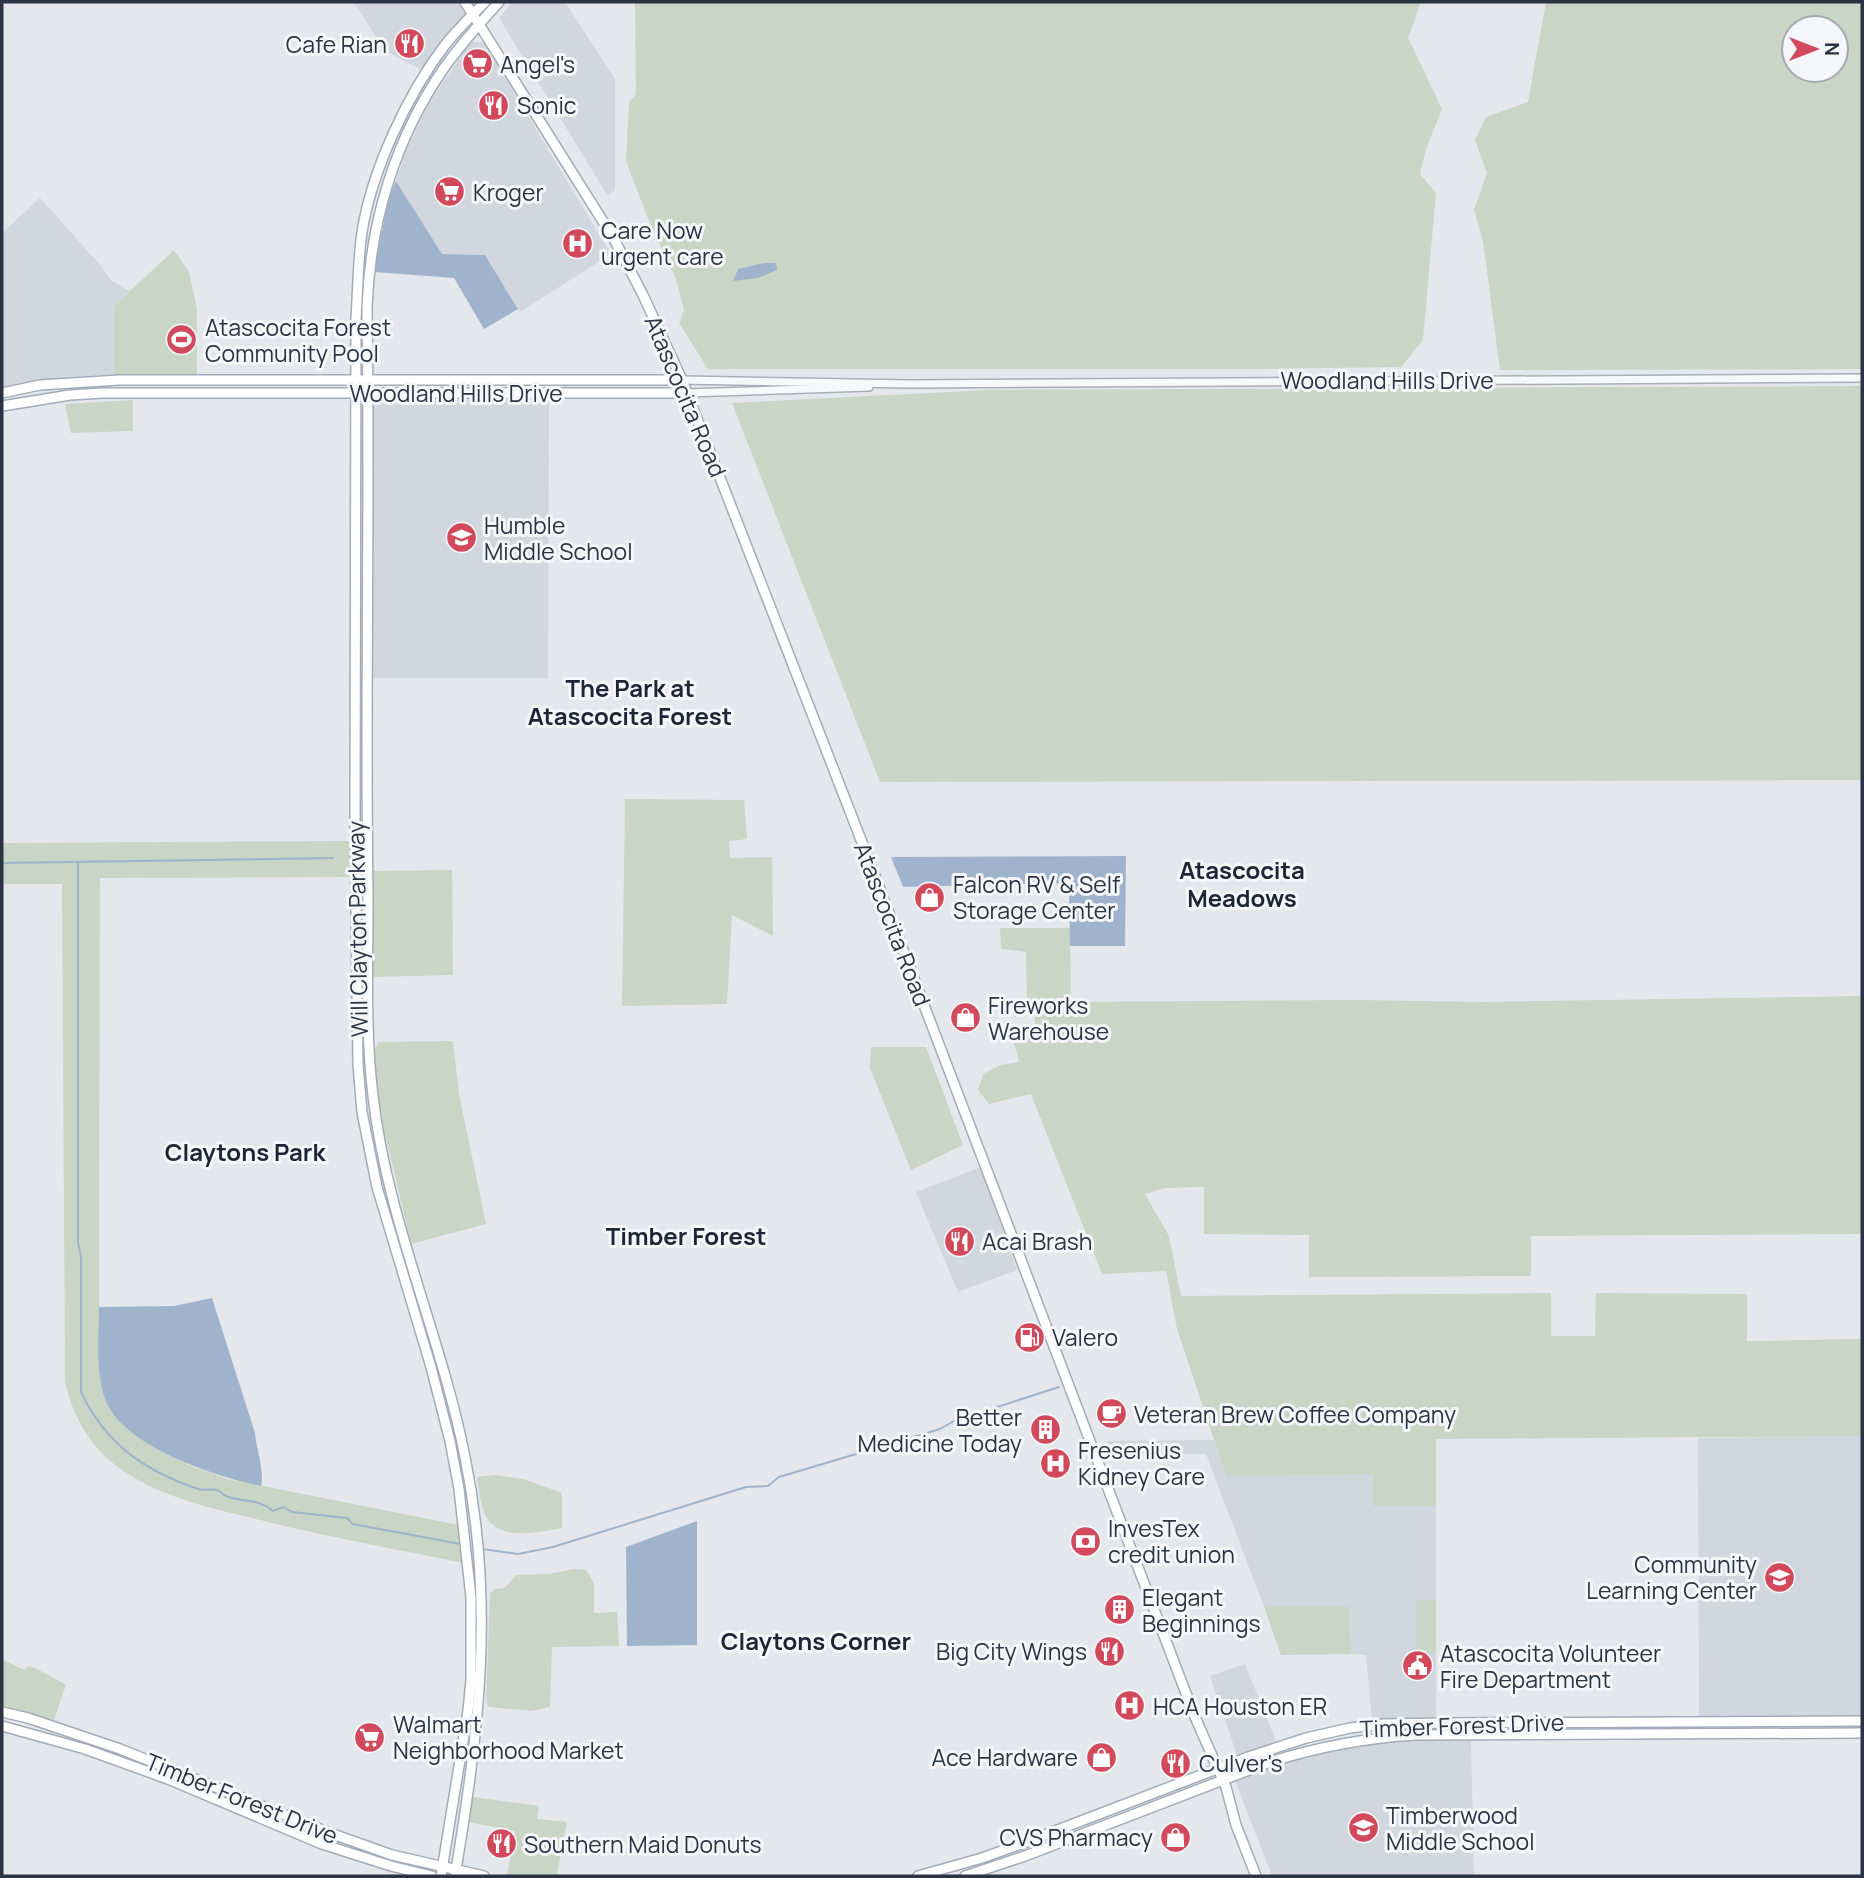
<svg xmlns="http://www.w3.org/2000/svg" width="1864" height="1878" font-family="Manrope,sans-serif">
<rect width="100%" height="100%" fill="#e4e7ec"/>
<!-- built -->
<g fill="#d2d6de">
<polygon points="354,2 458,2 466,14 422,70 385,51"/>
<polygon points="512,2 565,2 615,79 615,190 608,196 499,18"/>
<polygon points="471,41 484,43 611,254 520,312 485,255 442,254 396,181 406,151 430,102"/>
<polygon points="40,198 101,266 112,281 129,291 114,306 114,374 64,377 2,387 2,233"/>
<polygon points="374,397 549,397 548,678 373,678"/>
<polygon points="981,1167 1017,1270 958,1292 916,1192"/>
<polygon points="1862,1436 1862,1716 1699,1716 1698,1438"/>
<polygon points="1214,1440 1226,1476 1373,1475 1374,1506 1436,1506 1436,1600 1416,1601 1416,1653 1436,1654 1436,1718 1372,1720 1366,1655 1351,1654 1350,1607 1264,1607 1206,1454 1111,1454 1106,1441"/>
<polygon points="1245,1664 1276,1741 1237,1755 1210,1676"/>
<polygon points="1471,1740 1474,1876 1272,1876 1235,1780 1323,1751 1384,1741"/>
</g>
<!-- green -->
<g fill="#c9d6c5" fill-rule="evenodd">
<polygon points="635,2 1421,2 1408,38 1442,109 1426,149 1420,174 1436,193 1423,340 1401,367 1259,369 708,369 679,323 684,310 676,279 649,221 626,161 629,102 636,94"/>
<path d="M1546,2h316v367l-362,1 -17,-129 -9,-31 13,-37 -12,-33 11,-23 42,-15zM1794,28h42v42h-42z"/>
<polygon points="174,250 189,272 197,309 197,374 114,374 114,306"/>
<polygon points="1862,386 1862,780 880,782 732,403 988,390"/>
<polygon points="133,400 133,431 71,433 65,404"/>
<polygon points="625,799 744,800 747,839 729,841 730,858 772,857 773,936 732,915 727,1004 622,1006"/>
<path d="M351,841v36l-251,1 -1,429v47l7,45 56,51 31,17 35,12 231,46 4,38c-68,-14 -136,-26 -203,-43 -52,-13 -110,-24 -152,-61 -23,-21 -37,-48 -43,-78l-3,-497h-60v-41z"/>
<polygon points="452,870 453,975 373,977 373,871"/>
<polygon points="1000,928 1070,928 1071,1002 1359,1000 1483,1002 1862,996 1862,1234 1531,1236 1531,1276 1309,1277 1309,1235 1204,1234 1204,1187 1165,1188 1145,1194 1169,1236 1181,1296 1551,1293 1551,1336 1595,1336 1596,1293 1747,1294 1747,1341 1862,1339 1862,1436 1436,1439 1436,1506 1373,1506 1373,1475 1226,1476 1177,1329 1166,1271 1102,1274 1031,1094 989,1104 978,1090 983,1074 1001,1065 1019,1062 1011,1031 1035,1027 1035,1013 1027,1007 1026,952 1001,949"/>
<polygon points="453,1041 459,1094 486,1224 411,1244 381,1117 377,1093 375,1049 378,1042"/>
<polygon points="871,1047 926,1047 963,1145 911,1170 870,1068"/>
<path d="M495,1475l29,4 38,14v35c-20,3 -53,12 -70,-4 -11,-9 -13,-34 -15,-47z"/>
<polygon points="575,1569 586,1570 594,1583 594,1613 617,1612 619,1646 552,1647 550,1707 531,1711 489,1707 486,1703 490,1593 495,1589 505,1588 516,1575 548,1574"/>
<rect x="1416" y="1600" width="20" height="54"/>
<polygon points="1264,1607 1350,1607 1351,1654 1281,1655"/>
<path d="M2,1659l22,11 6,-4c12,5 24,12 36,19l-12,35 -52,-12z"/>
<polygon points="473,1797 539,1806 537,1819 567,1822 557,1875 507,1876 515,1831 468,1822"/>
</g>
<!-- water -->
<g fill="#9fb4cc">
<polygon points="396,181 442,254 485,255 518,309 484,329 454,278 374,272 388,201"/>
<polygon points="764,263 776,263 777,270 758,278 733,281 738,269"/>
<polygon points="1126,856 1125,946 1070,946 1069,883 903,887 891,857"/>
<path d="M212,1298l43,135c1,15 10,39 6,53 -45,-9 -139,-40 -156,-87 -10,-29 -6,-63 -6,-92l75,-1z"/>
<polygon points="697,1521 697,1645 627,1646 626,1547"/>
</g>
<g fill="none" stroke-linecap="round" stroke-linejoin="round">
<!-- stream -->
<g stroke="#9fb4cc" stroke-width="2">
<path d="M78,862v380l3,15v135c25,52 62,78 117,97 6,2 14,-1 21,2 6,3 1,3 9,6 17,5 31,2 45,14l10,-4 9,5 55,6 6,6 107,20"/>
<polyline points="2,863 333,858"/>
<polyline points="482,1549 518,1554 553,1547 746,1487 768,1486 779,1477 940,1429 954,1421 1059,1387"/>
</g>
<defs>
<g id="minor">
<polyline points="682,380 911,384 1862,378"/>
<polyline points="687,393 869,387"/>
</g>
<g id="major">
<polyline points="465,2 614,239 643,295 682,380 865,850 1195,1717 1226,1787 1236,1825 1256,1876"/>
<polyline points="2,393 40,385 119,380 682,380"/>
<polyline points="2,406 70,395 103,393 687,393"/>
<polyline points="2,1712 28,1718 120,1749 330,1833 392,1855 484,1876"/>
<polyline points="2,1726 85,1749 168,1779 322,1844 391,1866 432,1876"/>
<path d="M441,1876l27,-165 3,-31v-83l-12,-108 -9,-48 -19,-74 -54,-180 -15,-75 -4,-47 -3,-244 1,-503c2,-29 2,-58 6,-86 10,-62 45,-137 83,-187 12,-15 26,-29 40,-43"/>
<path d="M455,1876c24,-145 40,-272 10,-419 -24,-122 -78,-237 -92,-361 -8,-66 -5,-133 -5,-199 -3,-196 2,-393 -1,-589 3,-86 28,-169 77,-240 17,-24 36,-45 55,-66"/>
<polyline points="918,1876 982,1858 1021,1844 1248,1757 1306,1738 1350,1728 1384,1724 1448,1723 1862,1721"/>
<path d="M965,1876l60,-20 245,-94c48,-15 94,-24 145,-27l447,-2"/>
</g>
</defs>
<!-- minor casing -->
<use href="#minor" stroke="#a9aeb7" stroke-width="10"/>
<!-- major casing -->
<use href="#major" stroke="#a3abb8" stroke-width="12"/>
<!-- minor -->
<use href="#minor" stroke="#f7f8fa" stroke-width="7"/>
<!-- major -->
<use href="#major" stroke="#fff" stroke-width="9"/>
</g>
<!-- icons -->
<defs>
<symbol id="restaurant-disc" viewBox="-11 -11 22 22"><circle r="9.5" fill="#d1495b" stroke="#f4f6f9"/><path d="M-5-6h1v4h1v-4h1v4h1v-4h1v5L-1.5 .5V6h-2V.5L-5-1ZM5-6V6H3V1.5H1.5Q1.5-4 5-6Z" fill="#fff"/></symbol>
<symbol id="supermarket-disc" viewBox="-11 -11 22 22"><circle r="9.5" fill="#d1495b" stroke="#f4f6f9"/><path d="M-6-5.5h2.5l.6 2H6L4.5 2H-2.5L-4.4-4H-6ZM-1.5 3.2a1.3 1.3 0 1 0 .1 0ZM3 3.2a1.3 1.3 0 1 0 .1 0Z" fill="#fff"/></symbol>
<symbol id="hospital-disc" viewBox="-11 -11 22 22"><circle r="9.5" fill="#d1495b" stroke="#f4f6f9"/><path d="M-5-5h3v3.5h4V-5h3V5h-3V1.5h-4V5h-3Z" fill="#fff"/></symbol>
<symbol id="stadium-disc" viewBox="-11 -11 22 22"><circle r="9.5" fill="#d1495b" stroke="#f4f6f9"/><path d="M0-5a6.5 5 0 1 0 0 10a6.5 5 0 1 0 0-10ZM-3.5-1.8h7v3.6h-7Z" fill="#fff"/></symbol>
<symbol id="school-disc" viewBox="-11 -11 22 22"><circle r="9.5" fill="#d1495b" stroke="#f4f6f9"/><path d="M0-5L7-2L0 1L-7-2ZM-4 1L0 2.5L4 1V4Q0 6-4 4Z" fill="#fff"/></symbol>
<symbol id="shop-disc" viewBox="-11 -11 22 22"><circle r="9.5" fill="#d1495b" stroke="#f4f6f9"/><path d="M-5-2.5h2.3a2.7 3.5 0 0 1 5.4 0H5L5.5 6h-11ZM-1.5-2.5h3a1.5 2.3 0 0 0-3 0Z" fill="#fff"/></symbol>
<symbol id="fuel-disc" viewBox="-11 -11 22 22"><circle r="9.5" fill="#d1495b" stroke="#f4f6f9"/><path d="M-5.5-6h7V0h2V4h1.3V-2.5L3-4.5l.8-.8L6-3V5H2.5V1h-1V6h-7ZM-4.2-4.7v3.2H.2V-4.7Z" fill="#fff"/></symbol>
<symbol id="cafe-disc" viewBox="-11 -11 22 22"><circle r="9.5" fill="#d1495b" stroke="#f4f6f9"/><path d="M-5.5-4.5H6V0H3Q3 3.5 0 3.5H-2.5Q-5.5 3.5-5.5 0ZM3-3.2v2h1.7v-2ZM-6 4.5H4V6H-6Z" fill="#fff"/></symbol>
<symbol id="building-disc" viewBox="-11 -11 22 22"><circle r="9.5" fill="#d1495b" stroke="#f4f6f9"/><path d="M-4-6H4V6H1V3H-1V6H-4ZM-2.5-4.3h1.7v1.8h-1.7ZM.8-4.3h1.7v1.8H.8ZM-2.5-1h1.7V.8h-1.7ZM.8-1h1.7V.8H.8Z" fill="#fff"/></symbol>
<symbol id="bank-disc" viewBox="-11 -11 22 22"><circle r="9.5" fill="#d1495b" stroke="#f4f6f9"/><path d="M-6-4H6V4H-6ZM0-2.3a2.3 2.3 0 1 0 0 4.6a2.3 2.3 0 1 0 0-4.6Z" fill="#fff"/></symbol>
<symbol id="civic-disc" viewBox="-11 -11 22 22"><circle r="9.5" fill="#d1495b" stroke="#f4f6f9"/><path d="M-.6-6.5H3V-4.5H.6V-3L4-1V1h2V6H-6V1h2V-1L-.6-3ZM-1.2 2.5V6h2.4V2.5Z" fill="#fff"/></symbol>
</defs>
<g fill-rule="evenodd">
<use href="#restaurant-disc" x="392" y="26" width="35" height="35"/>
<use href="#supermarket-disc" x="460" y="46" width="35" height="35"/>
<use href="#restaurant-disc" x="476" y="88" width="35" height="35"/>
<use href="#supermarket-disc" x="432" y="174" width="35" height="35"/>
<use href="#hospital-disc" x="560" y="226" width="35" height="35"/>
<use href="#stadium-disc" x="164" y="322" width="35" height="35"/>
<use href="#school-disc" x="444" y="520" width="35" height="35"/>
<use href="#shop-disc" x="912" y="880" width="35" height="35"/>
<use href="#shop-disc" x="948" y="1000" width="35" height="35"/>
<use href="#restaurant-disc" x="942" y="1224" width="35" height="35"/>
<use href="#fuel-disc" x="1012" y="1320" width="35" height="35"/>
<use href="#cafe-disc" x="1094" y="1396" width="35" height="35"/>
<use href="#building-disc" x="1028" y="1412" width="35" height="35"/>
<use href="#hospital-disc" x="1038" y="1446" width="35" height="35"/>
<use href="#bank-disc" x="1068" y="1524" width="35" height="35"/>
<use href="#school-disc" x="1762" y="1560" width="35" height="35"/>
<use href="#building-disc" x="1102" y="1592" width="35" height="35"/>
<use href="#restaurant-disc" x="1092" y="1634" width="35" height="35"/>
<use href="#civic-disc" x="1400" y="1648" width="35" height="35"/>
<use href="#hospital-disc" x="1112" y="1688" width="35" height="35"/>
<use href="#supermarket-disc" x="352" y="1720" width="35" height="35"/>
<use href="#shop-disc" x="1084" y="1740" width="35" height="35"/>
<use href="#restaurant-disc" x="1158" y="1746" width="35" height="35"/>
<use href="#school-disc" x="1346" y="1810" width="35" height="35"/>
<use href="#shop-disc" x="1158" y="1820" width="35" height="35"/>
<use href="#restaurant-disc" x="484" y="1826" width="35" height="35"/>
</g>
<g text-anchor="middle" dominant-baseline="central" stroke-width="6" stroke-linejoin="round" paint-order="stroke">
<!-- poi labels -->
<g font-size="23" fill="#2b3445" stroke="#f4f6f9" text-anchor="start">
<text x="387" y="44" text-anchor="end">Cafe Rian</text>
<text x="500" y="64">Angel's</text>
<text x="517" y="105">Sonic</text>
<text x="473" y="192">Kroger</text>
<text x="601" y="230">Care Now<tspan x="601" dy="26">urgent care</tspan></text>
<text x="205" y="327">Atascocita Forest<tspan x="205" dy="26">Community Pool</tspan></text>
<text x="484" y="525">Humble<tspan x="484" dy="26">Middle School</tspan></text>
<text x="953" y="884">Falcon RV &amp; Self<tspan x="953" dy="26">Storage Center</tspan></text>
<text x="988" y="1005">Fireworks<tspan x="988" dy="26">Warehouse</tspan></text>
<text x="982" y="1241">Acai Brash</text>
<text x="1052" y="1337">Valero</text>
<text x="1134" y="1414">Veteran Brew Coffee Company</text>
<text x="1022" y="1417" text-anchor="end">Better<tspan x="1022" dy="26">Medicine Today</tspan></text>
<text x="1078" y="1450">Fresenius<tspan x="1078" dy="26">Kidney Care</tspan></text>
<text x="1108" y="1528">InvesTex<tspan x="1108" dy="26">credit union</tspan></text>
<text x="1757" y="1564" text-anchor="end">Community<tspan x="1757" dy="26">Learning Center</tspan></text>
<text x="1142" y="1597">Elegant<tspan x="1142" dy="26">Beginnings</tspan></text>
<text x="1087" y="1651" text-anchor="end">Big City Wings</text>
<text x="1440" y="1653">Atascocita Volunteer<tspan x="1440" dy="26">Fire Department</tspan></text>
<text x="1153" y="1706">HCA Houston ER</text>
<text x="393" y="1724">Walmart<tspan x="393" dy="26">Neighborhood Market</tspan></text>
<text x="1078" y="1757" text-anchor="end">Ace Hardware</text>
<text x="1199" y="1763">Culver's</text>
<text x="1386" y="1815">Timberwood<tspan x="1386" dy="26">Middle School</tspan></text>
<text x="1153" y="1837" text-anchor="end">CVS Pharmacy</text>
<text x="524" y="1844">Southern Maid Donuts</text>
</g>
<!-- street labels -->
<g font-size="23" fill="#2b3445" stroke="#f4f6f9">
<text x="1387" y="380">Woodland Hills Drive</text>
<text x="456" y="393">Woodland Hills Drive</text>
<text transform="translate(686 396) rotate(67)">Atascocita Road</text>
<text transform="translate(893 924) rotate(69)">Atascocita Road</text>
<text transform="translate(357 929) rotate(-91)">Will Clayton Parkway</text>
<text transform="translate(1462 1725) rotate(-2)">Timber Forest Drive</text>
<text transform="translate(242 1798) rotate(22)">Timber Forest Drive</text>
</g>
<!-- neighbourhood labels -->
<g font-size="24" font-weight="bold" fill="#1d2536" stroke="#f4f6f9">
<text x="630" y="687">The Park at<tspan x="630" dy="28">Atascocita Forest</tspan></text>
<text x="1242" y="869">Atascocita<tspan x="1242" dy="28">Meadows</tspan></text>
<text x="245" y="1151">Claytons Park</text>
<text x="686" y="1235">Timber Forest</text>
<text x="816" y="1640">Claytons Corner</text>
</g>
</g>
<!-- border -->
<rect width="1864" height="1878" fill="none" stroke="#2b3445" stroke-width="7"/>
<!-- north arrow -->
<g transform="translate(1815 49) rotate(90)"><circle r="33" fill="#f4f6f9" stroke="#a4a8b1" stroke-width="2"/>
<path d="M0-5L12 26L0 18L-12 26Z" fill="#d1495b"/>
<text y="-10" font-size="19" font-weight="bold" text-anchor="middle" fill="#2b3445">N</text>
</g>
</svg>
